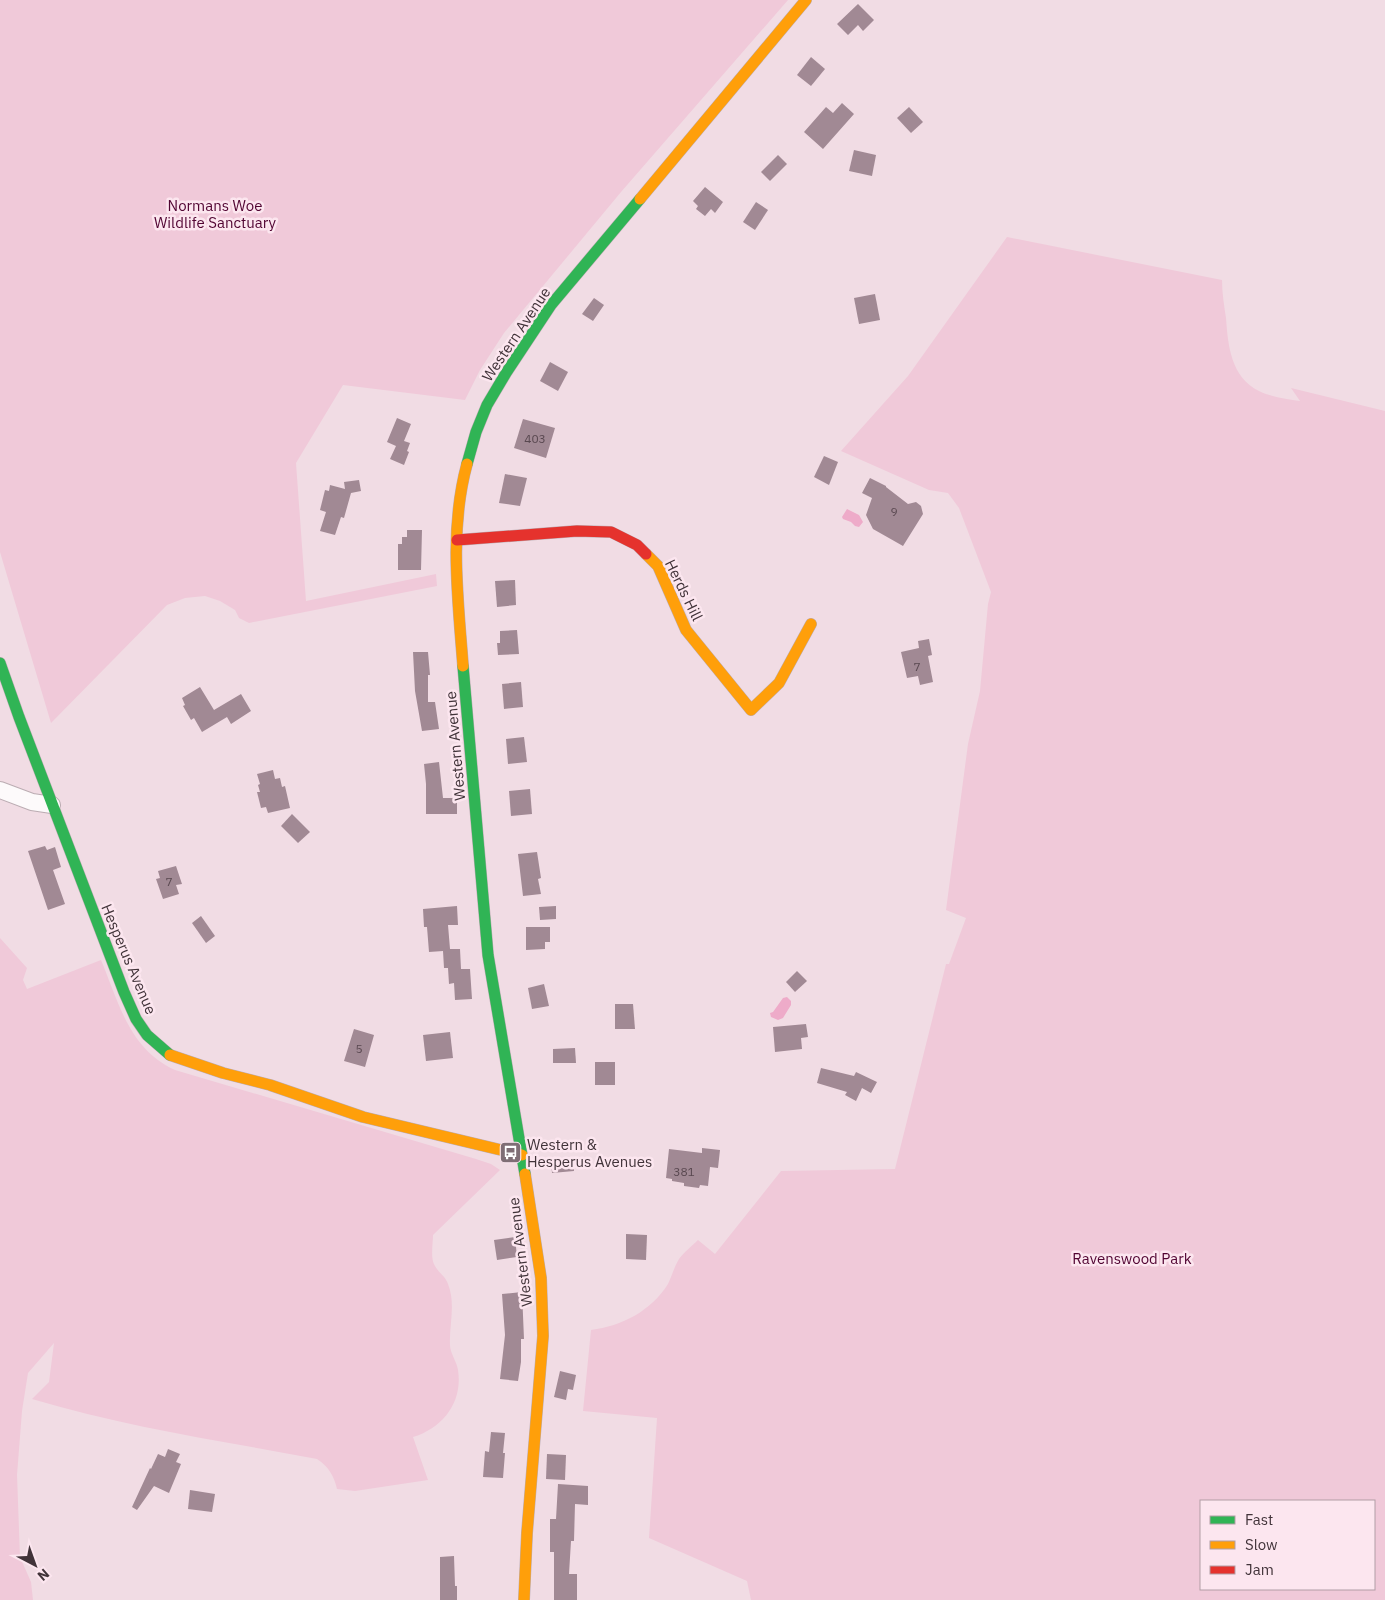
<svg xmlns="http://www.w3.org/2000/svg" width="1385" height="1600" font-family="'IBM Plex Sans',sans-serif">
<rect width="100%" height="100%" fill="#f1dce4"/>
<!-- green -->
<g fill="#f0c9d9" fill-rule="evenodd">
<polygon points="0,0 788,0 621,192 504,333 480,370 465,400 343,385 296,463 306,601 436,574 437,586 249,623 239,618 235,610 220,601 205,596 185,598 167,605 51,723 0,552"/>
<path d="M1007,237l215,43c0,13 2,25 4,38 2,28 5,59 33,73 12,6 28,8 41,10l-9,-13 94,23v1189h-634l-4,-19 -98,-43 8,-120 -74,-7 8,-81c31,-4 60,-19 77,-46 4,-8 6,-17 11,-25 5,-7 13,-13 19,-19l17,14 66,-83 114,-2 51,-205h3l17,-46 -20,-8 22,-166 12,-53 8,-87 3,-12 -32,-84 -11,-15 -19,-3 -88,-39 67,-75zM1201,1501h173v88h-173z"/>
<path d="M0,938l27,30 -4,12 4,9 74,-29c18,43 28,89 74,110l301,89 15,5 9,6 -67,65c0,9 -3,24 2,31 3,6 11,11 13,18 8,20 1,41 2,61 0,8 7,17 8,25 5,32 -15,58 -45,67l15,43 -73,11 -18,-2c-3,-13 -8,-22 -20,-30 -95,-18 -192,-32 -285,-60l17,-17 5,-39 -26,30 -6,38 -5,64 3,82 11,25 2,18h-33z"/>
</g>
<!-- water -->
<g fill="#eeabc9">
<polygon points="847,509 859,515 863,522 859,527 855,526 851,522 843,519 842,517"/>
<polygon points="787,997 791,1001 791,1005 783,1018 778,1020 771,1017 770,1013 773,1012 783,998"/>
</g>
<!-- building -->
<g fill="#a18994">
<polygon points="858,4 874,20 863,31 858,25 848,35 837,24"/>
<polygon points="811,57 825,69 811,86 797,75"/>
<polygon points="842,103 854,114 823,149 804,132 826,107 833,113"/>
<polygon points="909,107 923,122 911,133 897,118"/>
<polygon points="854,150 876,155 872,176 849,171"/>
<polygon points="778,155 787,164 770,181 761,172"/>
<polygon points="705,187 723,202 715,213 711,209 705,216 696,209 698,206 693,201"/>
<polygon points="756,202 768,210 755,230 743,222"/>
<polygon points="875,294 880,320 859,324 854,298"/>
<polygon points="594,298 604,305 593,321 582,314"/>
<polygon points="550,362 568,372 558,391 540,381"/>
<polygon points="397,418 411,424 404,441 410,443 407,451 409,452 404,465 390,459 396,446 387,442"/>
<polygon points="523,419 555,428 546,458 514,448"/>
<polygon points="824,456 838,462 829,485 814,477"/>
<polygon points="505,474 527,478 520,506 499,503"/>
<polygon points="870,478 886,486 886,487 908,504 916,502 921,506 923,514 903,546 873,529 866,515 872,498 862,493"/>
<polygon points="359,480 361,491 351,493 344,518 341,517 335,535 320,531 326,512 320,510 325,490 329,491 330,485 345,489 344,482"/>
<polygon points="407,530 422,530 421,570 398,570 398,544 402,544 402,537 407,537"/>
<polygon points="515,580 516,605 497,607 495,581"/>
<polygon points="517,630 519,654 498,655 497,643 500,643 500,631"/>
<polygon points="929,639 932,655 928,656 933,682 920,685 918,676 907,678 901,652 919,648 918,641"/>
<polygon points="413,652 428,652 430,675 428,675 428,702 435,702 439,729 422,731 415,691"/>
<polygon points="521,682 523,707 504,709 502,684"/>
<polygon points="200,687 214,710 241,694 251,711 231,724 227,717 202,732 194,718 191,720 183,706 185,705 182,698"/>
<polygon points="524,737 527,762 508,764 506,739"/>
<polygon points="439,762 443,798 457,798 457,814 426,814 426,784 424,764"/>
<polygon points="273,770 275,779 280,778 282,787 285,786 290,808 268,813 266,807 261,808 257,792 260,792 258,785 260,784 257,774"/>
<polygon points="530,789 532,814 511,816 509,791"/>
<polygon points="292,814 310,832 298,843 281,826"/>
<polygon points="45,846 47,850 55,847 61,867 53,870 65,904 48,910 28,851"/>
<polygon points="537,852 541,878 538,879 541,894 523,896 518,854"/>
<polygon points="176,866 182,884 176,885 179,894 163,899 156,879 160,878 158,871"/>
<polygon points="457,906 458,925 448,925 450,949 460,949 461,969 470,969 472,999 455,1000 454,983 449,984 448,968 444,968 443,951 429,952 427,927 424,927 423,909"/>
<polygon points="556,906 556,919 540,920 539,907"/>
<polygon points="201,916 215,936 206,943 192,923"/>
<polygon points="526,927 550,927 550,942 545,942 545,949 526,950"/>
<polygon points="797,971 807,981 795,992 786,982"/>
<polygon points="544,984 549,1006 532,1009 528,988"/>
<polygon points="615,1004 633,1004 635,1029 615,1029"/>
<polygon points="806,1024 808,1037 801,1038 802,1049 775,1052 773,1027"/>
<polygon points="354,1029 374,1035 365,1067 344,1061"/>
<polygon points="450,1032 453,1058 426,1061 423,1035"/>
<polygon points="575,1048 576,1063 553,1063 553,1049"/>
<rect x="595" y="1062" width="20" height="23"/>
<polygon points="821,1068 854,1076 856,1072 877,1082 871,1093 862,1088 856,1101 845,1095 847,1092 817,1083"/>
<polygon points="702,1148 720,1150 718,1168 710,1167 708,1186 700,1185 699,1188 684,1186 684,1183 672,1181 672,1179 666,1178 669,1149 702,1153"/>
<polygon points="573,1158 574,1171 552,1173 551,1160"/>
<polygon points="626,1234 647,1235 646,1260 626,1259"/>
<polygon points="515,1237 517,1257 497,1260 494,1240"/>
<polygon points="522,1292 524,1339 521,1339 521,1362 518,1381 500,1379 505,1335 502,1294"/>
<polygon points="560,1371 576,1375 573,1390 568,1389 566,1400 554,1397"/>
<polygon points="491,1432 505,1433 503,1453 505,1453 503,1478 483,1477 485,1451 489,1452"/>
<polygon points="168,1449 180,1454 176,1462 181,1464 169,1493 154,1486 137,1510 132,1507 150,1468 151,1469 158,1454 165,1457"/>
<polygon points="547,1454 566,1455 565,1480 546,1479"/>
<polygon points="558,1484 588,1486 588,1505 575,1504 574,1541 571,1541 569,1574 577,1574 577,1600 554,1600 554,1552 550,1552 550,1519 556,1519"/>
<polygon points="190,1490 215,1494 212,1512 188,1509"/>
<polygon points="454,1556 455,1586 457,1586 457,1600 440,1600 440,1557"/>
</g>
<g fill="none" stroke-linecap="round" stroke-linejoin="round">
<defs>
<polyline id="street" points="0,790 32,802 52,805"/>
<g id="fast">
<polyline points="467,464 476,432 487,405 506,373 551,305 640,199"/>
<polyline points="0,663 19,717 124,992 136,1019 147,1035 170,1055"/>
<polyline points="463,666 488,955 525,1174"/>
</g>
<g id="slow">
<polyline points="640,199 806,0"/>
<polyline points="646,554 658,566 686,630 751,710 779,683 811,624"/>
<path d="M463,666c-5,-67 -14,-136 4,-202"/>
<polyline points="170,1055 223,1073 270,1085 363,1117 522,1155"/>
<polyline points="524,1600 527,1533 543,1336 541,1278 525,1174"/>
</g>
<polyline id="jam" points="457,540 577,531 611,532 637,545 646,554"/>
</defs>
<!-- street casing -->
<use href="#street" stroke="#bbacb2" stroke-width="18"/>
<!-- fast casing -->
<use href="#fast" stroke="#bbacb2" stroke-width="12"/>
<!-- slow casing -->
<use href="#slow" stroke="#bbacb2" stroke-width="12"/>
<!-- jam casing -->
<use href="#jam" stroke="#bbacb2" stroke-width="12"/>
<!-- street -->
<use href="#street" stroke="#fdfafb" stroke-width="16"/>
<!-- fast -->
<use href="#fast" stroke="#30b455" stroke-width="11"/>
<!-- slow -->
<use href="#slow" stroke="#ff9f0a" stroke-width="11"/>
<!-- jam -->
<use href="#jam" stroke="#e5322d" stroke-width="11"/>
</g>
<!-- icons -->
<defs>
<symbol id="bus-square" viewBox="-11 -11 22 22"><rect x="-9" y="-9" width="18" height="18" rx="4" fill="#7f6e75" stroke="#fce6ef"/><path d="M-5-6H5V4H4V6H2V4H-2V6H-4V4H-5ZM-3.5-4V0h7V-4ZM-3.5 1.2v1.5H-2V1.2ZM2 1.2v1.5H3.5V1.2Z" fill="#fff"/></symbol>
</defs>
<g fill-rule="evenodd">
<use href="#bus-square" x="498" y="1140" width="25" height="25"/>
</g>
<g text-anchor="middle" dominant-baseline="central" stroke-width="5" stroke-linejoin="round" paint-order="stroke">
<!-- number labels -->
<g font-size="12" fill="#594850">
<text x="535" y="438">403</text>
<text x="894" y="511">9</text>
<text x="917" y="666">7</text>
<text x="169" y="881">7</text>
<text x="359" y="1048">5</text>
<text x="684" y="1171">381</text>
</g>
<!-- park labels -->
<g font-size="15" fill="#510432" stroke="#fce6ef">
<text x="215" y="205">Normans Woe<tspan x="215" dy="17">Wildlife Sanctuary</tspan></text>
<text x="1132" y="1258">Ravenswood Park</text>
</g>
<!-- street labels -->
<g font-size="15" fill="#413339" stroke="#fce6ef">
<text transform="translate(516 334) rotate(-56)">Western Avenue</text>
<text transform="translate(684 590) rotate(64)">Herds Hill</text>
<text transform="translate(455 746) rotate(-95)">Western Avenue</text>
<text transform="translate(129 959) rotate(67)">Hesperus Avenue</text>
<text transform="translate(520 1252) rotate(-97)">Western Avenue</text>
</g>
<!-- poi labels -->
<g font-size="15" fill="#413339" stroke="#fce6ef" text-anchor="start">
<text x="527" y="1144">Western &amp;<tspan x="527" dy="17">Hesperus Avenues</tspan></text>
</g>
</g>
<!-- legend -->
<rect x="1200" y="1500" width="175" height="90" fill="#fce6ef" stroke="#b19ea6"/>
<rect x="1210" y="1516" width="25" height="8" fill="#30b455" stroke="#b19ea6"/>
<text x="1245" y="1525" font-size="15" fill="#413339">Fast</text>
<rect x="1210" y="1541" width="25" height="8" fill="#ff9f0a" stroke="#b19ea6"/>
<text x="1245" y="1550" font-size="15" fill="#413339">Slow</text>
<rect x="1210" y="1566" width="25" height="8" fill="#e5322d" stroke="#b19ea6"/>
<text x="1245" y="1575" font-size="15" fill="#413339">Jam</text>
<!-- north arrow -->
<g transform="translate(35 1565) rotate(139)" stroke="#fce6ef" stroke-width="4" paint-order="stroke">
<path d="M0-4L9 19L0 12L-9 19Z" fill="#413339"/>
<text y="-8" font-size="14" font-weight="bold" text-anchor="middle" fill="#413339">N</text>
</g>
</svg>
